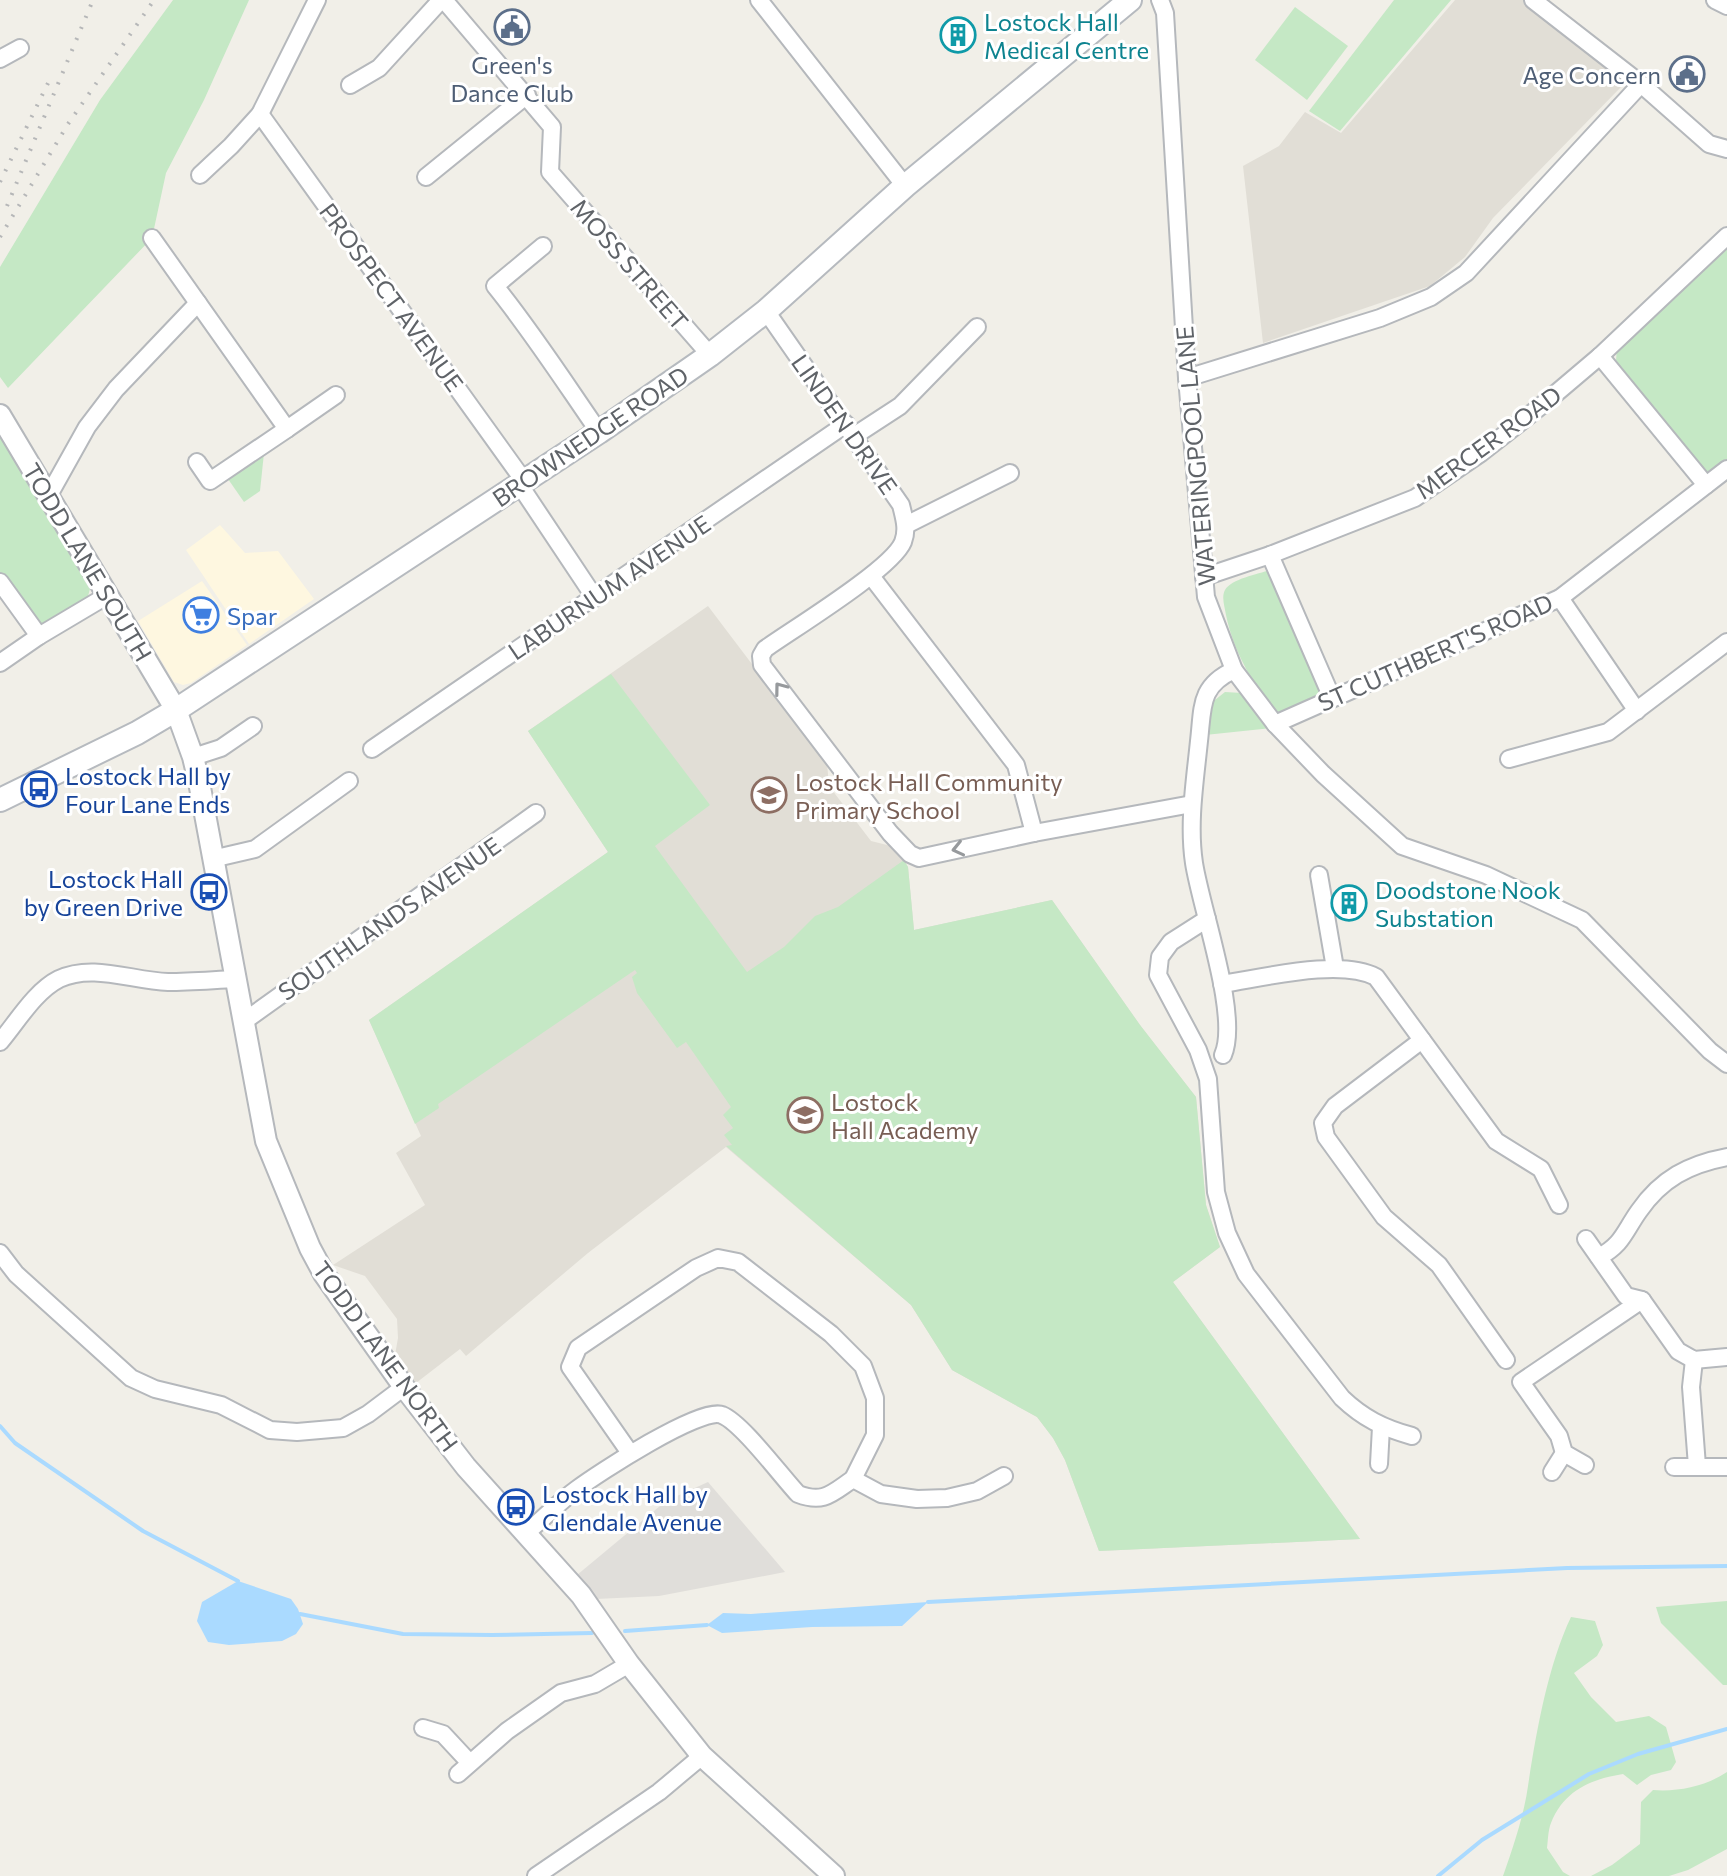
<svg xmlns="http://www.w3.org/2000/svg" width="1727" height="1876" font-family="Commissioner,sans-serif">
<rect width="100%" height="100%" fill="#f1efe8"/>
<!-- commercial -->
<g fill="#fef7e0">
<polygon points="220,525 245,553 278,551 314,599 249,644 186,550"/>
<polygon points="202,581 247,645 191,683 183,685 174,682 138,621"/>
</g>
<!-- industrial -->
<polygon fill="#e0deda" points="708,1482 785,1572 659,1596 596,1599 577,1575 666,1501"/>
<!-- education -->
<g fill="#e1ded6">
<polygon points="1455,0 1526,0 1622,79 1621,87 1493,218 1465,257 1430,286 1263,343 1243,166 1279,146 1305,112 1341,133"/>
<polygon points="708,606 827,763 829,786 871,841 895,847 908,867 914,930 1052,900 1140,1025 1196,1097 1206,1205 1220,1247 1173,1282 1360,1539 1099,1551 1065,1460 1053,1438 1037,1417 952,1370 911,1305 726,1147 588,1253 466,1356 460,1349 416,1383 395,1355 398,1338 397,1319 365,1276 333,1265 425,1205 396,1153 421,1136 369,1020 608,852 528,731"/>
</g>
<!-- green -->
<g fill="#c5e8c5">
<polygon points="173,0 249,0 204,100 166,173 152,238 8,388 0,377 0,267 100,100"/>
<polygon points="1394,0 1451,0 1340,131 1309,111"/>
<polygon points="1295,7 1348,46 1307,100 1255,60"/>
<polygon points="1727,246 1727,461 1710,472 1706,471 1616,361 1617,347"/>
<polygon points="0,434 91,585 87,600 46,625 36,621 0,572"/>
<polygon points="264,453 260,491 244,502 228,479"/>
<path d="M1270,570l53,125 -47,21c-22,-32 -42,-62 -50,-101 -1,-7 -5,-18 -1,-25 6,-11 33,-16 45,-20z"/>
<polygon points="611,674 710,805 655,846 747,972 784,947 815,916 838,907 904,860 908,867 914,930 1052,900 1140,1025 1196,1097 1206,1205 1220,1247 1173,1282 1360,1539 1099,1551 1065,1460 1053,1438 1037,1417 952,1370 911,1305 726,1146 732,1145 724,1135 733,1128 723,1115 731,1107 686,1042 677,1048 637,993 632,977 637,973 635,970 438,1104 439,1108 415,1124 369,1020 608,852 528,731"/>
<polygon points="1225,692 1242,693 1272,728 1205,735 1210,704"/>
<polygon points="1727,1601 1727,1685 1723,1685 1661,1623 1656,1607"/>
<path d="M1571,1617l24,4 8,24 -6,11 -23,17 17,24 25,25 33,-6 17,11 10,35 -5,8 -20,5 -14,10 -14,-11c-31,5 -59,16 -72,49 -3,7 -3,18 -4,25l16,24 7,4h-67c10,-28 21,-61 25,-90 8,-53 20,-121 43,-169z"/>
<path d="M1727,1772v77l-39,21 -19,6h-78l21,-11 28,-21 1,-42 12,-12c26,2 53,-4 74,-18z"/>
</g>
<!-- water -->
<g fill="#aadaff">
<polygon points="238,1581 291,1599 298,1609 303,1624 296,1634 282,1641 229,1645 208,1642 197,1621 202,1602"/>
<polygon points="928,1602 902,1626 812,1627 722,1633 707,1625 723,1613 751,1614"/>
</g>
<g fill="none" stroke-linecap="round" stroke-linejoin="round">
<!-- stream -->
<g stroke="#aadaff" stroke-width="4">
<polyline points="0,1426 15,1443 143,1531 238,1581"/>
<polyline points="928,1602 1567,1568 1727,1566"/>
<polyline points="300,1614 403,1634 492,1635 592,1633"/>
<polyline points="625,1631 707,1625"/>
<polyline points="1438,1876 1482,1840 1589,1774 1638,1754 1727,1729"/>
</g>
<defs>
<g id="minor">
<polyline points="444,0 552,127 550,172 710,355"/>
<polyline points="759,0 905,186"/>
<polyline points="1160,0 1165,13 1187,378 1206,597 1234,670 1275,724 1323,774 1402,846 1486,875 1582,920 1710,1051 1727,1064"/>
<polyline points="1533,0 1641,84 1709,144 1727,149"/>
<polyline points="1715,0 1727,6"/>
<polyline points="0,59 20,48"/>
<polyline points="350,85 379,68 441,0"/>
<polyline points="260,114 524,481"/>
<polyline points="200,175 231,146 260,114 317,0"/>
<polyline points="426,177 527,95"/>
<polyline points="152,238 287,429 210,481 197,462"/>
<path d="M543,246l-48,40c38,47 70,97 104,146"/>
<path d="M766,311l135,194c3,13 7,24 2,37 -11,27 -110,87 -138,107l-4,7 1,9 128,168 20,21 9,4 115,-25 158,-29"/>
<polyline points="1600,356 1706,485"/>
<polyline points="1187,378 1380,318 1431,297 1466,273 1641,84"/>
<polyline points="287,429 336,395"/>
<polyline points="854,436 900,406 977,327"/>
<polyline points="519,484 595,598"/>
<polyline points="49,495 87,427 116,389 198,303"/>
<polyline points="906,525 1010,473"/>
<polyline points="1270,555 1332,698"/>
<polyline points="871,576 1016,765 1034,833"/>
<polyline points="1204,577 1270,555 1415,498 1481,453 1541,406 1600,356 1727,236"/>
<polyline points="0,582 39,636"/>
<polyline points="1560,598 1637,711"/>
<polyline points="0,663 39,636 108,595"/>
<polyline points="1275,724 1560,598 1727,469"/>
<polyline points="372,749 846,424"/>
<polyline points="193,757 221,748 253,726"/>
<polyline points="1509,759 1608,732 1727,642"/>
<polyline points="212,859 255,849 349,781"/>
<polyline points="1319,875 1335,968"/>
<path d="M1207,919l-36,23 -11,15 -2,18 40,75 10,29 8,113 11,41 19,41 96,124c21,20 41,30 70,38"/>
<path d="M1222,984c41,-6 118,-26 154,-7l120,164 45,28 18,36"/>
<polyline points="243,1022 536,813"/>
<polyline points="1422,1040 1335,1106 1323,1123 1326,1137 1384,1217 1439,1265 1506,1360"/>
<path d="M0,1042c17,-20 35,-51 59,-63 34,-16 73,2 109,3 22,0 45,-2 67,-3"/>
<path d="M1223,1055c17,-39 -22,-146 -29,-192 -6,-40 1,-82 5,-122 4,-34 0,-55 35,-71"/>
<polyline points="1586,1239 1626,1296 1642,1300 1678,1351 1694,1360 1727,1357"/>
<polyline points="0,1253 16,1274 131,1378 155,1389 221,1405 270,1430 297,1432 343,1428 368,1414 404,1387"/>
<path d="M1599,1257c24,-13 25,-25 40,-46 22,-32 50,-47 88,-54"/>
<polyline points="1694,1360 1691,1387 1697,1466"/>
<polyline points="630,1453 570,1367 578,1348 696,1268 718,1258 738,1262 831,1334 863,1366 875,1398 875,1435 853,1479"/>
<polyline points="1379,1464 1381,1427"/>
<polyline points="1585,1465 1564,1453 1559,1436 1521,1382 1642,1300"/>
<polyline points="1674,1467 1727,1467"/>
<polyline points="1552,1472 1564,1453"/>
<path d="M526,1533c17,-14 33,-31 51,-44 20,-15 124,-83 145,-74 20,8 59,61 76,79 26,10 34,-1 55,-15l28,15 36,5 30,-1 30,-7 27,-15"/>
<polyline points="423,1728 443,1734 470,1763"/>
<polyline points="458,1774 507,1731 561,1693 595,1684 629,1664"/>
<polyline points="536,1876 659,1792 702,1756"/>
</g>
<polyline id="tertiary" points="0,415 176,710 193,757 199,782 266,1141 310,1248 324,1274 404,1387 466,1467 581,1595 629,1664 702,1756 834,1876"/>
<polyline id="secondary" points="0,800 137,733 176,710 599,432 710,355 766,311 905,186 1130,0"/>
</defs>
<!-- minor casing -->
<use href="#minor" stroke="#b5b8bc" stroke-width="20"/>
<!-- tertiary casing -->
<use href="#tertiary" stroke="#b5b8bc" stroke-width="24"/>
<!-- secondary casing -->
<use href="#secondary" stroke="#b6babf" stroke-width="26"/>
<!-- minor -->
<use href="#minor" stroke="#fff" stroke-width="16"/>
<!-- tertiary -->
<use href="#tertiary" stroke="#fff" stroke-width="20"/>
<!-- secondary -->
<use href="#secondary" stroke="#fff" stroke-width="22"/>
<!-- rail -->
<g stroke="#b6b7b8" stroke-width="4" stroke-dasharray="2 10" stroke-linecap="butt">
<polyline points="0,182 49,81"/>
<polyline points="7,206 93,0"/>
<polyline points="0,237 68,124 154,0"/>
</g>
</g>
<!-- one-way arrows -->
<defs><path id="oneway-chevron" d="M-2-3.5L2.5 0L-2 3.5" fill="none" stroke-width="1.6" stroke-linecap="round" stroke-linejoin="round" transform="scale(2)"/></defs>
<g stroke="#979a9d">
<use href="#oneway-chevron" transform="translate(780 688) rotate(-127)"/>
<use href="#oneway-chevron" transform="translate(958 849) rotate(167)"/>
</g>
<!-- icons -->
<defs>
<symbol id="civic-ring" viewBox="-11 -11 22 22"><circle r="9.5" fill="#fff" stroke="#5c6f8a" stroke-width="1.5"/><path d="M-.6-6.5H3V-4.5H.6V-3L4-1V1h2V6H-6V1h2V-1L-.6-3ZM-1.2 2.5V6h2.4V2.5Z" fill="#5c6f8a"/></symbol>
<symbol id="building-ring" viewBox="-11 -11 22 22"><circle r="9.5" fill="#fff" stroke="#0f9aa8" stroke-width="1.5"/><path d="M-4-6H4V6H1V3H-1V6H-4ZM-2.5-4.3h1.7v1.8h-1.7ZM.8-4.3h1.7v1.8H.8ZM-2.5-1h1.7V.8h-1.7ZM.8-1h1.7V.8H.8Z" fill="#0f9aa8"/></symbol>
<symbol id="supermarket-ring" viewBox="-11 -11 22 22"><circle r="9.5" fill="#fff" stroke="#3f7fe0" stroke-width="1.5"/><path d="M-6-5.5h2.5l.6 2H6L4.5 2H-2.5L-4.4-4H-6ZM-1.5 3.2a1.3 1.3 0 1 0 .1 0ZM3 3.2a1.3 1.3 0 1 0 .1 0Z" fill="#3f7fe0"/></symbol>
<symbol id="bus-ring" viewBox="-11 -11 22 22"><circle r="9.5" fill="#fff" stroke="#1a4fb4" stroke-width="1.5"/><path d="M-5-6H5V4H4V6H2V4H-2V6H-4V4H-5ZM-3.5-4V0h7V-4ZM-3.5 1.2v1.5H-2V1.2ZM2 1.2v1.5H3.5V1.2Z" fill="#1a4fb4"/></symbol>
<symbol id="school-ring" viewBox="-11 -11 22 22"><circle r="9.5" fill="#fff" stroke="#8d6e63" stroke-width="1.5"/><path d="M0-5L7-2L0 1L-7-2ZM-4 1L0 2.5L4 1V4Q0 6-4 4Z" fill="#8d6e63"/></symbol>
</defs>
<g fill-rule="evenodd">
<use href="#civic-ring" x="492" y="7" width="40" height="40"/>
<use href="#building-ring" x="938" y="15" width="40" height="40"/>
<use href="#civic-ring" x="1667" y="54" width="40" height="40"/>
<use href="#supermarket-ring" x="181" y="595" width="40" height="40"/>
<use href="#bus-ring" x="19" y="769" width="40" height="40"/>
<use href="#school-ring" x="749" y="775" width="40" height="40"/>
<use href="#bus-ring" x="189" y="872" width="40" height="40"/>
<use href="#building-ring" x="1329" y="883" width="40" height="40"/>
<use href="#school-ring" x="785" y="1095" width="40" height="40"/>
<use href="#bus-ring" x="496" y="1487" width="40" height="40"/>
</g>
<g text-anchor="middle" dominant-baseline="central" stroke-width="6" stroke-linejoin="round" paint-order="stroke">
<!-- culture labels -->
<g font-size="24" fill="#0d838f" stroke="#fff" text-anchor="start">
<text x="984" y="21">Lostock Hall<tspan x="984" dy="28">Medical Centre</tspan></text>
<text x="1375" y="889">Doodstone Nook<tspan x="1375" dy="28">Substation</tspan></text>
</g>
<!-- service labels -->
<g font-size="24" fill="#4e5e75" stroke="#fff">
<text x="512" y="64">Green's<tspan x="512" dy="28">Dance Club</tspan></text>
<text x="1661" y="74" text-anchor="end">Age Concern</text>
</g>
<!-- street labels -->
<g font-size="24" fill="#5f6368" stroke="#fff">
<text transform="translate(630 264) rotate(49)">MOSS STREET</text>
<text transform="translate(392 297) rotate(54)">PROSPECT AVENUE</text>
<text transform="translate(845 424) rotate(55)">LINDEN DRIVE</text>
<text transform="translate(590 436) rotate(-34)">BROWNEDGE ROAD</text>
<text transform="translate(1488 442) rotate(-36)">MERCER ROAD</text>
<text transform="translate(1195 456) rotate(-95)">WATERINGPOOL LANE</text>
<text transform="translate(88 562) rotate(59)">TODD LANE SOUTH</text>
<text transform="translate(609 587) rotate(-34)">LABURNUM AVENUE</text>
<text transform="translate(1435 652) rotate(-24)">ST CUTHBERT'S ROAD</text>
<text transform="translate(389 918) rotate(-35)">SOUTHLANDS AVENUE</text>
<text transform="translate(386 1356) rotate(54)">TODD LANE NORTH</text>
</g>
<!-- shop labels -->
<g font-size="24" fill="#366cbe" stroke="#fff" text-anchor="start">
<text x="227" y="615">Spar</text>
</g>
<!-- transit labels -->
<g font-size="24" fill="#164399" stroke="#fff" text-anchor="start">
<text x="65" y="775">Lostock Hall by<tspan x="65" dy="28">Four Lane Ends</tspan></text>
<text x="183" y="878" text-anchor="end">Lostock Hall<tspan x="183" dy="28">by Green Drive</tspan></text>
<text x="542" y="1493">Lostock Hall by<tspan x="542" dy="28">Glendale Avenue</tspan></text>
</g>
<!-- education labels -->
<g font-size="24" fill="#785e54" stroke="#fff" text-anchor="start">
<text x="795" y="781">Lostock Hall Community<tspan x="795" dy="28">Primary School</tspan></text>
<text x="831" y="1101">Lostock<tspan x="831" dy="28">Hall Academy</tspan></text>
</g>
</g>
</svg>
